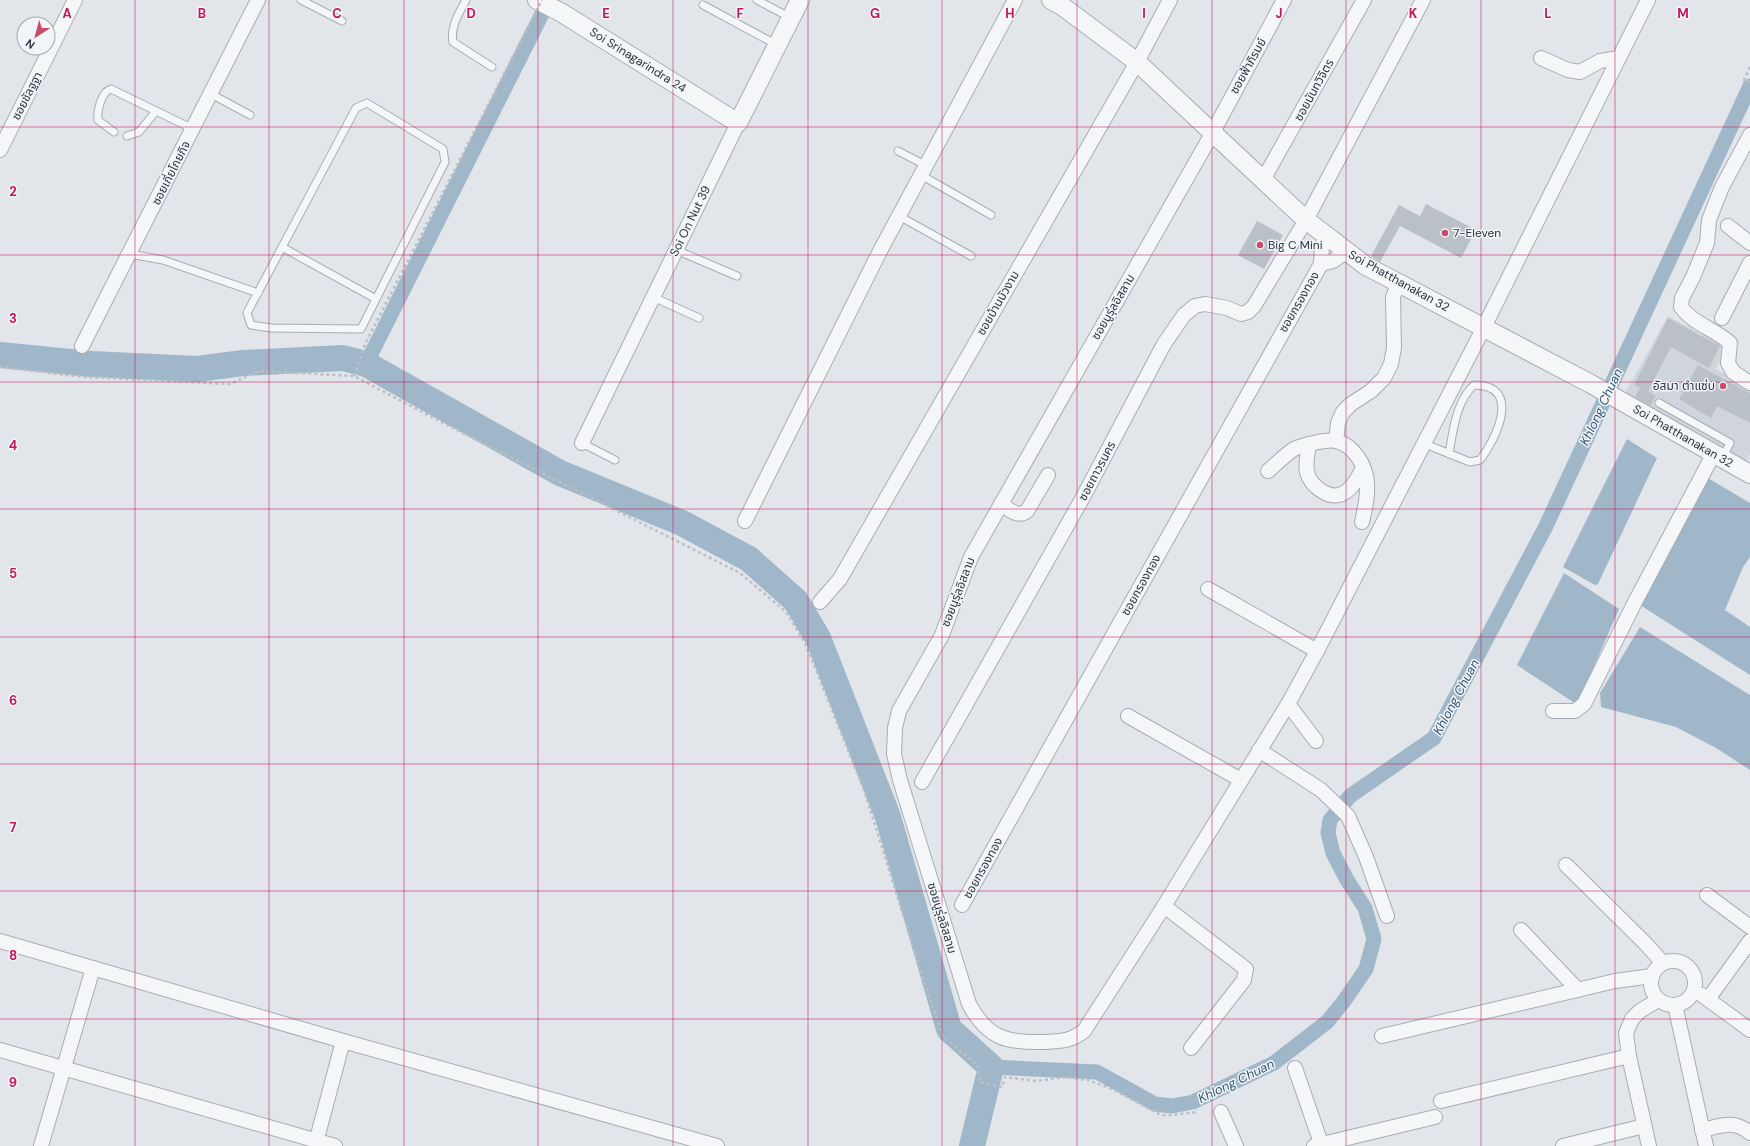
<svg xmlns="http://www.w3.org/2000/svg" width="1750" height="1146" font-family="'DM Sans','Noto Sans Thai',sans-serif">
<rect width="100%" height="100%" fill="#e2e6ea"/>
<!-- built -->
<polygon fill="#d0d5dc" points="1668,316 1727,348 1716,369 1750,388 1750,454 1745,464 1623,397"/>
<!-- water -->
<g fill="#9fb7c8">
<polygon points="1627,439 1657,458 1598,584 1595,585 1563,567"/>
<polygon points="1708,478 1750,503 1750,557 1743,567 1725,610 1750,627 1750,675 1640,605"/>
<polygon points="1564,573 1619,609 1579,701 1573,702 1517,665"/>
<polygon points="1640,627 1750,695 1750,770 1716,748 1676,727 1601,707 1600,693"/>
</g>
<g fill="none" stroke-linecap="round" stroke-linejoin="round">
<!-- canal -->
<g stroke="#9fb7c8" stroke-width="15">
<polyline points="366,364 549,0"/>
<polyline points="991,1067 1097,1072 1155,1104 1172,1106 1193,1102 1274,1063 1327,1022 1344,1001 1366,969 1374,939 1365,908 1347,880 1333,853 1328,833 1330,820 1350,796 1434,738 1546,526 1750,86"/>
</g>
<!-- river -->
<polyline stroke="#9fb7c8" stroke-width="26" points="0,355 91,364 197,369 243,363 343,358 366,364 560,473 682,523 749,559 796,601 818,638 888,817 949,1029 991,1067 972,1146"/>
</g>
<!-- building -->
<g fill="#b9c0c6">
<polygon points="1426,204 1476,230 1461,258 1400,226 1380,262 1371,256 1399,205 1420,216"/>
<polygon points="1257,221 1283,235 1264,269 1238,255"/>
<polygon points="1668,318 1720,346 1709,368 1671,347 1648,391 1656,396 1650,406 1635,397 1640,388 1634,385"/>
<polygon points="1698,365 1750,393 1750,423 1717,406 1711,418 1679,399"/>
</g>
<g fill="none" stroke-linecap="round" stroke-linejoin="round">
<defs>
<g id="service">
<polyline points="301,0 342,21"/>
<path d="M466,0c-7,13 -16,27 -13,42l39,25"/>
<polyline points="757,0 791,18"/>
<polyline points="703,5 777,45"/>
<polyline points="211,94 250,115"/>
<polygon points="367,103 443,149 445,162 361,329 271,328 251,325 247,313 356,108"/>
<path d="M114,132l-16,-12c-1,-9 3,-28 13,-31l82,40"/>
<polyline points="127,136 139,132 156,111"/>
<polyline points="898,151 927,166"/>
<polyline points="921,175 991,215"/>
<polyline points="899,216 971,256"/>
<polyline points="282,247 376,299"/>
<polyline points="676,250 737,276"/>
<polyline points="130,254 163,260 258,293"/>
<polyline points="653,297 699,318"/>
<polyline points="1659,403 1730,443 1723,457"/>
<polyline points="582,443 615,460"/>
<path d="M1425,444l45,18 10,-2c17,-22 42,-75 -6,-75 -18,16 -21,46 -25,69"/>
</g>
<g id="minor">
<path d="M1284,0l-71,132 -242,425 -29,78 -43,76 -4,17 -1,26 6,26 69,224c18,34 37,39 74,38 18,-1 26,0 41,-11l77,-120 127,-207 29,-53 166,-322 165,-329"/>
<polyline points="1541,58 1568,70 1580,72 1600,61 1619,58"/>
<path d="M1750,135l-28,52 -13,33 -2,23 -14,34 -11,21 -1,9c12,17 34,22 49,36l-2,20 5,9 17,11"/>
<polyline points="0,150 75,0"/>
<polyline points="1263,180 1364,0"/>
<polyline points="1728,226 1750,243"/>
<polyline points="1321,264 1333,261 1346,252"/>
<polyline points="1722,318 1750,263"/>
<polyline points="82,346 258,0"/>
<polyline points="1336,441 1338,423 1343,412 1351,404 1371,391 1384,378 1391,364 1394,348 1393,297 1399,282"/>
<polyline points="582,443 738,123"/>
<path d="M1309,444c-1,9 -4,18 -2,28 3,13 21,28 35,22 11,-5 16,-17 21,-26"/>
<path d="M1268,471c8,-7 17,-16 26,-22 8,-4 33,-10 42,-8 18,4 30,25 31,42 1,13 -2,26 -5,39"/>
<path d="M1001,504c9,6 17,14 26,7l21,-36"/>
<polyline points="745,521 880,251 1015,0"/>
<polyline points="1208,589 1317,651"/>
<polyline points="820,602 840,579 1137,62 1170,0"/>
<polyline points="1288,704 1316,741"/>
<polyline points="1553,711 1575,711 1584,704 1635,602 1713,455"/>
<polyline points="1128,716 1241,780"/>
<polyline points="1259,750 1321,790 1348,816 1366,857 1387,916"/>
<polyline points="922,782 1082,499 1164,344 1184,315 1195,306 1205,304 1227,308 1241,314 1248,312 1254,306 1306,220 1423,0"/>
<polyline points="1566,865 1646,944 1663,963"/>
<polyline points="1707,895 1750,927"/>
<polyline points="962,905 1321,264 1322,246 1327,236"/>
<polyline points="1164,906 1246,969 1244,980 1191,1048"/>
<polyline points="1521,930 1578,990"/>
<polyline points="0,941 343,1041 717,1146"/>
<circle cx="1673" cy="983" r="22"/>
<polyline points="1702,995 1750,1030"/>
<polyline points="1708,999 1750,941"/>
<polyline points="1675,1005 1706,1146"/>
<polyline points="1382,1036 1615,981 1652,976"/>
<polyline points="0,1050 335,1146"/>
<polyline points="1295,1068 1322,1146"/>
<polyline points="1441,1101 1629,1056"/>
<polyline points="1221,1112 1236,1146"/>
<path d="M1702,1130c19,-4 31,-11 48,3"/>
<polyline points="41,1146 93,968"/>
<polyline points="315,1146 343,1041"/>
<polyline points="1314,1146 1435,1117"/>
<polyline points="1563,1146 1644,1126"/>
<polyline points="1649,1146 1629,1056 1626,1033 1632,1019 1640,1011 1658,1000"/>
</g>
<g id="tertiary">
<polyline points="537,0 562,13 738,123 800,0"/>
<polyline points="1051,0 1062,6 1137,62 1306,220 1366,266 1591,384 1750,474"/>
</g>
</defs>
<!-- service casing -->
<use href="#service" stroke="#a7adb4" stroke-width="9"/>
<!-- minor casing -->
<use href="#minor" stroke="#a7adb4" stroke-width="16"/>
<!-- tertiary casing -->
<use href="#tertiary" stroke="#a7adb4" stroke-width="20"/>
<!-- path -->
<g stroke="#bcc0c5" stroke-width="2.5" stroke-dasharray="3 3" stroke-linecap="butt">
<polyline points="1750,67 1744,80 1750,82"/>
<polyline points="0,367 83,377 230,384 259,371 354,376 443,423 740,573 786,612 805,643 865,793 924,982 943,1036 978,1066 980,1082 1002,1087 1005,1077 1036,1081 1066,1077 1088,1080 1112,1089 1161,1115 1171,1115 1198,1112"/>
<polyline points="354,376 366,342"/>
</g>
<!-- service -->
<use href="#service" stroke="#f5f6f8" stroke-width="7"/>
<!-- minor -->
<use href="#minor" stroke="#f5f6f8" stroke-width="14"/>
<!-- tertiary -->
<use href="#tertiary" stroke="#f5f6f8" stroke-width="18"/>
<!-- path-bridge -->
<polyline stroke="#bcc0c5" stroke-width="2.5" stroke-dasharray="3 3" stroke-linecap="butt" points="366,342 542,0"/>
</g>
<!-- grid -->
<path fill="none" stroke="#c2185b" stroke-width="1" stroke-opacity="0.55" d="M135,0v1146M269,0v1146M404,0v1146M538,0v1146M673,0v1146M808,0v1146M942,0v1146M1077,0v1146M1212,0v1146M1346,0v1146M1481,0v1146M1615,0v1146M0,127h1750M0,255h1750M0,382h1750M0,509h1750M0,637h1750M0,764h1750M0,891h1750M0,1019h1750"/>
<!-- markers -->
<g fill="#c94d6b" stroke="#f2f5f7" stroke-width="1.5">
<circle cx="1445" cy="233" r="4"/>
<circle cx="1260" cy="245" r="4"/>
<circle cx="1723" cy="386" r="4"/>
</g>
<g text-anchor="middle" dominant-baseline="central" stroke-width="3" stroke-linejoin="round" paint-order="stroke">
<!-- street labels -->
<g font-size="12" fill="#2b3541" stroke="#f2f5f7">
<text transform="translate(638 60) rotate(32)">Soi Srinagarindra 24</text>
<text transform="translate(1248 66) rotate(-61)">ซอยฟ้าภิรมย์</text>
<text transform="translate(1314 90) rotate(-61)">ซอยนันทวิจิตร</text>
<text transform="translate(27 96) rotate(-63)">ซอยชัลฐฐา</text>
<text transform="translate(171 173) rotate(-63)">ซอยเกี่ยโกยกิจ</text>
<text transform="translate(690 221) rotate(-64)">Soi On Nut 39</text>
<text transform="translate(1399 281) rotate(29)">Soi Phatthanakan 32</text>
<text transform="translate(1299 302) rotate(-60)">ซอยกรองทอง</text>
<text transform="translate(998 303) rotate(-60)">ซอยบ้านบัวงาม</text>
<text transform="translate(1113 307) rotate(-60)">ซอยนูรุ่ลอิสลาม</text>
<text transform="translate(1683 436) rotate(30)">Soi Phatthanakan 32</text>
<text transform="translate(1097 471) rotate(-62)">ซอยถาวรนคร</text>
<text transform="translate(1141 585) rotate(-61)">ซอยกรองทอง</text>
<text transform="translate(958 592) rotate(-69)">ซอยนูรุ่ลอิสลาม</text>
<text transform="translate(983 868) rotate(-61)">ซอยกรองทอง</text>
<text transform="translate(942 918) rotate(73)">ซอยนูรุ่ลอิสลาม</text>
</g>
<!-- poi labels -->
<g font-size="12" fill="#2b3541" stroke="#f2f5f7" text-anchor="start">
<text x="1453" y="233">7-Eleven</text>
<text x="1268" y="245">Big C Mini</text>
<text x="1715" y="386" text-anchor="end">อัสมา ตำแซ่บ</text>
</g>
<!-- water labels -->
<g font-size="13" font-style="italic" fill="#365774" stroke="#f2f5f7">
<text transform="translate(1601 407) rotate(-65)">Khlong Chuan</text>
<text transform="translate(1456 697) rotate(-62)">Khlong Chuan</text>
<text transform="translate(1236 1081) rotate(-26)">Khlong Chuan</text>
</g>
</g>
<g font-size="13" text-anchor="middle" font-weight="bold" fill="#c2185b" stroke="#f2f5f7" stroke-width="3" stroke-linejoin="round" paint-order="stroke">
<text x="67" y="18">A</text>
<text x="202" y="18">B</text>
<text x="337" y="18">C</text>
<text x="471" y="18">D</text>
<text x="606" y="18">E</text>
<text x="740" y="18">F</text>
<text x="875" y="18">G</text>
<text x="1010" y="18">H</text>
<text x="1144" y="18">I</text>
<text x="1279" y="18">J</text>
<text x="1413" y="18">K</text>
<text x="1548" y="18">L</text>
<text x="1683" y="18">M</text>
<text x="13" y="196">2</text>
<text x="13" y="323">3</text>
<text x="13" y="450">4</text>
<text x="13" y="578">5</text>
<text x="13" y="705">6</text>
<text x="13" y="832">7</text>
<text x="13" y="960">8</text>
<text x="13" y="1087">9</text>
</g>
<!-- north arrow -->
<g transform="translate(36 36) rotate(216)"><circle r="19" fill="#f2f5f7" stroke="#a2a8ae"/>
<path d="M0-3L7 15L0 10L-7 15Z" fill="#c94d6b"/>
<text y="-6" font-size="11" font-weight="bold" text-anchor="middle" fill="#2b3541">N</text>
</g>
</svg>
